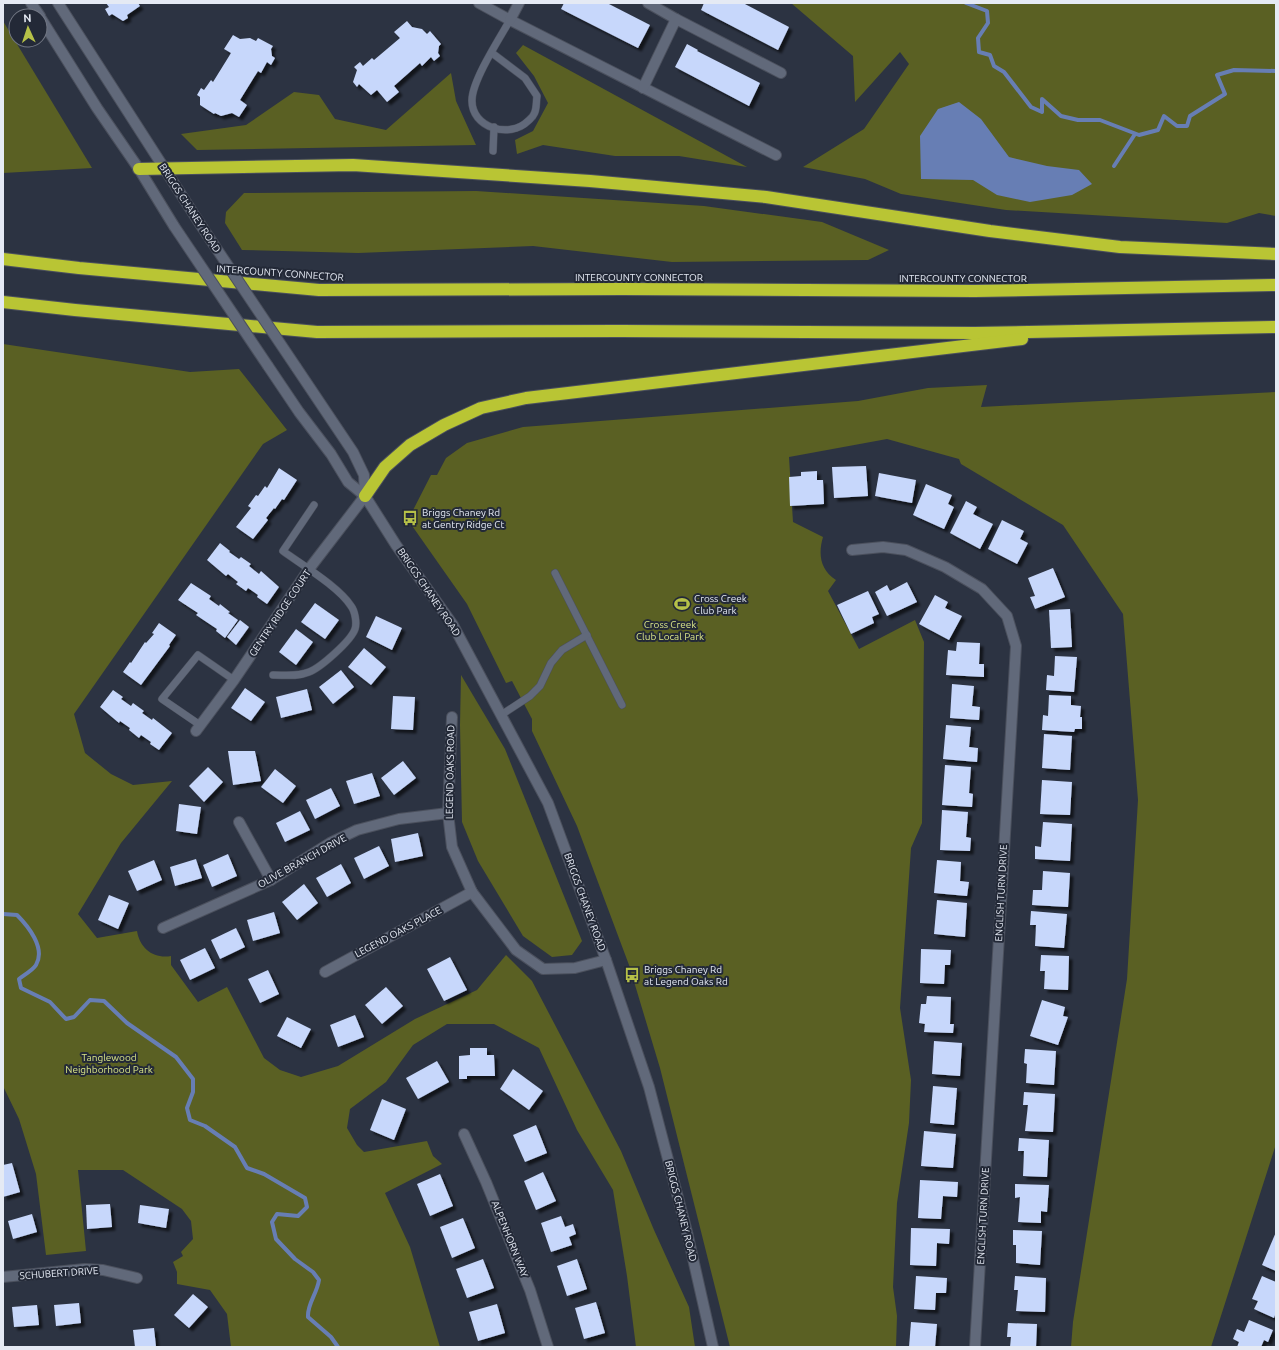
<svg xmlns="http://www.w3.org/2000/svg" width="1279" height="1350" font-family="Ubuntu,sans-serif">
<defs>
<filter id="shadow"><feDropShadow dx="3.5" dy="3.5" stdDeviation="1" flood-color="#0009"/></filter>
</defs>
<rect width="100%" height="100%" fill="#2c3342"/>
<!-- green -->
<g fill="#5a6023">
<polygon points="791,3 1276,3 1276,216 1259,213 1227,223 1006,210 901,194 865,179 803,167 864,129 909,64 900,52 855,102 853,56"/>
<polygon points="3,21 92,168 3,173"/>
<polygon points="523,45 747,167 679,156 615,156 543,145 517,154 515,140 533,131 548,103 534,76 516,53"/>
<polygon points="451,73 456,101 476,145 197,150 181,134 246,125 294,92 319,95 335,119 386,130"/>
<polygon points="476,191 704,206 822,222 889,250 868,260 672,262 533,246 358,253 242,250 225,223 226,212 244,193"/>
<path d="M3,344l187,28 49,-3 48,61 -24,14 -189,270 11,39 26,21 22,11 39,-4 -51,62 -43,71 19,24 40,-7c3,18 17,28 34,25v9l27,37 29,-15 37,71 16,12 21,7 37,-11 77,-47 62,-29 29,-35 26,26 89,170 33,79 35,77 6,40h-59l-9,-71 -14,-86 -36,-60 -38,-82 -45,-24h-47l-34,21 -27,37 -36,27 -3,19 10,17 7,7 63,-11 6,15 9,8 -57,29 25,54 30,100h-209l-4,-33 -17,-24 -33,-6v-12l-4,-10 10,-6 -2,-4 12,-13 -2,-18 -9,-12 -59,-39h-45l8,81 -40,4 -10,-81 -17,-55 -16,-33z"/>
<path d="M987,385l-6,22 295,-15v752l-65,203h-140l2,-25 54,-343 11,-179 -15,-186 -60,-89 -102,-61 -2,-5 -72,-20 -98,18 4,65 30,15c-5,17 -3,33 13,43l-8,11 31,58 56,-29 9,22 -2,181 -11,25 -11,160 11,72 -2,43 -12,80 -4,84 4,29 -1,31h-166l-70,-279 -31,-103 -52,-139 -45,-95v-12l-20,-38 -6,2 -39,-79 -59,-84 23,-45h6l9,-17 21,-15 56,-16 335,-26 70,-13z"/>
<polygon points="461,675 505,749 582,941 572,955 552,957 523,936 478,861 462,822 460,725"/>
</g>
<!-- water -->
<polygon fill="#677eb4" points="959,102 981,119 1009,157 1047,166 1079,170 1092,184 1072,195 1030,202 997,195 973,180 921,179 920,136 938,109"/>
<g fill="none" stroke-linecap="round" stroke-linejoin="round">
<!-- stream -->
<g stroke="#677eb4" stroke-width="4">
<polyline points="966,3 987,11 988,23 978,38 979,52 990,55 994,66 1004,72 1031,107 1042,112 1042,99 1061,116 1078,120 1100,120 1139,135 1158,130 1164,116 1177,126 1187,126 1190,116 1225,94 1217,75 1234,70 1276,71"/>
<polyline points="1114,166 1135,134"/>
<path d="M3,914l14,1c11,11 29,33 19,50 -3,5 -12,10 -17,14l2,9 29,14 16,17 8,-2 16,-17 14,1 23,22 49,34 17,22v13l-6,16 3,12 15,6 30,21 12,21 17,6 41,24 2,9 -9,9 -21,-2 -5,8 4,17 19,20 18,13 6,8c-2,14 -12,24 -11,37l23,20 7,10"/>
</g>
</g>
<!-- building -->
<g fill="#c7d7fb" filter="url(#shadow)">
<polygon points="106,3 138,3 140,6 127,15 128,18 123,21 112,14 109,16 105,9 109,7"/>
<polygon points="564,3 607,3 650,25 638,48 561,9"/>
<polygon points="704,3 743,3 789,27 778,50 701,10"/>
<polygon points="407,21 412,27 422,29 427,34 430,31 441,44 439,46 438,53 440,56 434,61 431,57 422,66 420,63 394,86 399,92 387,102 377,90 371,95 359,84 357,87 353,82 357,70 354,67 360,62 363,66 372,58 374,60 400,38 394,32"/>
<polygon points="233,35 240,39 250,38 256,41 258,38 273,46 271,49 272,56 275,58 271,65 267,62 261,73 258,71 240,100 247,105 239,117 232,113 221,116 215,113 214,114 200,105 200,97 197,95 201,88 204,90 211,80 213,82 231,53 224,49"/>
<polygon points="687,44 698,50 697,51 760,83 749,106 675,67"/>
<polygon points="866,466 868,496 834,498 832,467"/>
<polygon points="279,468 297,480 284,500 282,499 275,509 274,508 266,518 268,520 253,539 236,527 251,508 248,506 256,495 258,496 265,486 267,488"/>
<polygon points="817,471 817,480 823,480 824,504 790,506 789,477 801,476 801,472"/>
<polygon points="879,473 916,480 912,503 875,496"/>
<polygon points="926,484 952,495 948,504 954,507 944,529 913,515"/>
<polygon points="966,501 977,507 973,514 993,524 980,549 950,533"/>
<polygon points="1002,520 1024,531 1020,539 1028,543 1017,564 988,549"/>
<polygon points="220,543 230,551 229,552 239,559 241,557 251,564 249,566 259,574 261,571 279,587 267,604 257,597 258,595 248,588 246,591 236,584 238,582 228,574 226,576 207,560"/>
<polygon points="1053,568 1065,597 1035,609 1030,597 1035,596 1028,578"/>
<polygon points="907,582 917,602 887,616 875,592 887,585 890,591"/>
<polygon points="191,583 211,596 209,599 219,606 220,604 230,612 228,613 238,620 225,638 216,631 217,629 196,615 198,613 178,600"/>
<polygon points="868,591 879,614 872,617 874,623 851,634 837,605"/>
<polygon points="935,595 948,602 945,608 962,616 949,640 919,624"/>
<polygon points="315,603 339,620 325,639 301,622"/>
<polygon points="1070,609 1072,647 1051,648 1049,610"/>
<polygon points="376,616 402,628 392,650 366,637"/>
<polygon points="240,620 249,627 236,645 227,637"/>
<polygon points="159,623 176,635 169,645 170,646 141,685 123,672 130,662 131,663 145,642 146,643 154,634 152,633"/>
<polygon points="296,629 313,642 296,665 279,652"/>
<polygon points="957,642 980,643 979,664 984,664 984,677 946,675 948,650 956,651"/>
<polygon points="364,648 386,667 371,685 348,667"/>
<polygon points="1055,656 1077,657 1074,692 1046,690 1047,675 1054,676"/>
<polygon points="341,670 354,687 333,704 319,687"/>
<polygon points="952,684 974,686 972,706 980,707 979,720 950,718"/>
<polygon points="245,688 265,702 251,721 231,708"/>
<polygon points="307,689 312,710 281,718 276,697"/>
<polygon points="113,690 123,697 121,699 131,706 133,703 144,711 142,713 152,720 153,718 172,733 159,750 150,744 151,742 141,735 139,738 129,730 130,728 120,721 119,723 100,707"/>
<polygon points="1049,695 1071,696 1071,705 1081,706 1080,717 1082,717 1082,729 1075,729 1074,732 1042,730 1043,715 1048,716"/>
<polygon points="393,696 415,697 413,730 391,729"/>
<polygon points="946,725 971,727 969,747 978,748 977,762 943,759"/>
<polygon points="1044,734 1072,736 1070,770 1042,768"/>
<polygon points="228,751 255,751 261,781 233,785"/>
<polygon points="403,761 416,778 394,795 381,778"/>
<polygon points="945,765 971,767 969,793 973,794 972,807 942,805"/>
<polygon points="208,767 223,782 204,802 189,786"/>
<polygon points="275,769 296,786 283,803 261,787"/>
<polygon points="372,773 380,796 354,804 346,781"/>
<polygon points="1042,780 1072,782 1070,815 1040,814"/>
<polygon points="331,788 340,806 315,819 306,800"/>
<polygon points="179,804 201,807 197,834 176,831"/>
<polygon points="942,810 968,812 966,837 971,838 970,851 940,850"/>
<polygon points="300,811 310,830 285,842 276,823"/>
<polygon points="1043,822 1072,824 1070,861 1035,859 1035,846 1041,847"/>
<polygon points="418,833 423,856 395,862 391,839"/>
<polygon points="379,846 389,866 364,879 354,858"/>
<polygon points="228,854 237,876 212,887 203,865"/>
<polygon points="196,859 202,878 175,886 170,867"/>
<polygon points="154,860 162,880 137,891 128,871"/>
<polygon points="937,860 961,862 960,881 969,882 967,896 934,893"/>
<polygon points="341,864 351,883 327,897 316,878"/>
<polygon points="1043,871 1070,873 1068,907 1032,905 1033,890 1042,890"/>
<polygon points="304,884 318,903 297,920 282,902"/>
<polygon points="109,895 129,903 118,929 98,920"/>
<polygon points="937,900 967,903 965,937 934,934"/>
<polygon points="1031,911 1067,914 1064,948 1035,946 1036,925 1030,925"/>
<polygon points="274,912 280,933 253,941 247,920"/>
<polygon points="236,928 245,947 220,959 211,940"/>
<polygon points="205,948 215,968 190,980 180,960"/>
<polygon points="921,949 951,950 950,965 945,965 944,984 920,983"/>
<polygon points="1041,955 1069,956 1068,990 1044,989 1045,971 1040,971"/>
<polygon points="450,957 467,990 444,1001 427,969"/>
<polygon points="268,970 279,994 260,1003 248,979"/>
<polygon points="386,987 403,1006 382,1024 365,1005"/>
<polygon points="927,996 951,997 950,1024 954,1024 953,1033 924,1032 925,1024 919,1023 921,1004 926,1004"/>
<polygon points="1042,1000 1065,1007 1063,1016 1068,1017 1058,1045 1030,1036"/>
<polygon points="355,1015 364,1037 338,1047 330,1025"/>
<polygon points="287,1017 311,1029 301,1048 277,1036"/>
<polygon points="934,1041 962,1043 960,1076 932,1074"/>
<polygon points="470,1048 487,1048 487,1055 494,1055 495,1076 467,1076 467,1079 459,1079 459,1056 470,1055"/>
<polygon points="1025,1049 1056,1051 1054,1085 1026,1083 1027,1064 1024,1063"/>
<polygon points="437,1061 449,1082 418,1099 406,1078"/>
<polygon points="513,1069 543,1091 529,1110 500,1089"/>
<polygon points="933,1086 957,1088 954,1125 930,1123"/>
<polygon points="1024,1092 1055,1094 1053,1132 1025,1131 1028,1105 1023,1105"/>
<polygon points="382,1099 406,1109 394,1140 370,1130"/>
<polygon points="536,1125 547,1153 525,1162 513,1135"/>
<polygon points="924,1131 956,1134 953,1168 921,1166"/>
<polygon points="1019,1138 1049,1140 1047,1177 1023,1176 1024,1151 1018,1151"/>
<polygon points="12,1163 20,1192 3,1197 3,1165"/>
<polygon points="543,1172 556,1201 536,1210 524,1181"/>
<polygon points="440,1174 453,1206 430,1216 417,1184"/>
<polygon points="920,1180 958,1182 957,1197 943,1196 941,1219 918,1218"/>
<polygon points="1015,1184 1049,1185 1047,1212 1041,1211 1041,1223 1018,1222 1020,1197 1015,1198"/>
<polygon points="110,1204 112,1227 87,1229 86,1205"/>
<polygon points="140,1205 169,1209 166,1228 138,1223"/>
<polygon points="32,1214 37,1232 13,1239 8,1221"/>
<polygon points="561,1216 565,1227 573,1224 576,1234 569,1237 572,1245 551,1252 541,1223"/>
<polygon points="463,1218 475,1248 452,1258 440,1227"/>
<polygon points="911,1228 950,1229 949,1244 937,1243 936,1266 910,1265"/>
<polygon points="1013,1230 1042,1231 1040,1265 1016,1263 1016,1245 1013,1245"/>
<polygon points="1276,1232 1276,1271 1262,1265"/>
<polygon points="483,1259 494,1288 467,1298 456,1269"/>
<polygon points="577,1259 587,1289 567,1296 557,1266"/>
<polygon points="916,1276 947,1278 946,1293 936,1293 935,1310 914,1309"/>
<polygon points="1015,1276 1046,1278 1045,1312 1016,1311 1018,1290 1014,1290"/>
<polygon points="1262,1276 1276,1282 1276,1312 1274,1318 1254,1309 1258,1301 1252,1299"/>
<polygon points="193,1294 208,1307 189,1328 174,1315"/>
<polygon points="596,1302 605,1333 584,1339 575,1308"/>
<polygon points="79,1303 81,1323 56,1326 54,1305"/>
<polygon points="497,1304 505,1333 478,1341 469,1312"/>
<polygon points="37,1305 39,1325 14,1327 12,1307"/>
<polygon points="1249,1320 1273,1330 1268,1342 1264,1340 1261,1347 1237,1347 1239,1342 1233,1339 1237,1329 1244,1332"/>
<polygon points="911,1322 937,1324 935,1347 909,1347"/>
<polygon points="1008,1323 1037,1324 1036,1347 1010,1347 1011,1337 1007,1337"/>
<polygon points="154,1328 156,1347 135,1347 133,1330"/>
</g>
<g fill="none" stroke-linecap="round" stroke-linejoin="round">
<defs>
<g id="service">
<path d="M492,53l33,25 12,18c-1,6 0,13 -3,18 -1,3 -4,5 -6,7 -18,18 -57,7 -56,-21 0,-19 27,-61 38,-80"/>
<polyline points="493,151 494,127"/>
<polyline points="555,573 622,705"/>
<path d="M273,675c12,0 24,2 36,-3 11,-4 42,-31 46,-43 2,-6 0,-18 -4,-23 -12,-19 -49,-41 -68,-55l31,-46"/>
<polyline points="501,715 530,696 540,686 551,663 562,650 587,635"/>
<polyline points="200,725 162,699 198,655 234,680"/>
</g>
<g id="minor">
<polyline points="479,3 510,20 776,155"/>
<polyline points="648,3 676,19 781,73"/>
<polyline points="510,20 519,3"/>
<polyline points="643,88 676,19"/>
<polyline points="852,550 883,547 906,550 945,567 982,589 1007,616 1016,646 975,1347"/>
<polyline points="452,717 448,813 452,847 472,892 516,950 543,969 575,968 606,960"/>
<polyline points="196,731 234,680 309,569 365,496"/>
<polyline points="239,822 271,880"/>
<polyline points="163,928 271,880 330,843 357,830 399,819 448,813"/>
<polyline points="325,972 472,892"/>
<polyline points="464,1134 486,1182 530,1290 548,1347"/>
<polyline points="3,1277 85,1269 103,1270 137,1278"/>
</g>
<g id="secondary">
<polyline points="31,3 40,16"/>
<polyline points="58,3 202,227"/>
<polyline points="40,17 97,108 139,169 174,226"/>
<polyline points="268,366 299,412 331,454 348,482 365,496 396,545 453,625 548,803 606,960 649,1087 687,1232 713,1347"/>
<polyline points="296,367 353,452 364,475 365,496"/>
</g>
<g id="motorway">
<polyline points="139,169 353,165 590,181 766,197 990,231 1120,247 1276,254"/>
<polyline points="3,259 79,268 319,290 622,289 975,291 1276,285"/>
<polyline points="3,302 75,310 317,332 621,331 975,333 1276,327"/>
<polyline points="365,496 385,467 410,445 444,425 481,408 526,398 1022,339"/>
</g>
</defs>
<!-- service casing -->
<use href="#service" stroke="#4b505d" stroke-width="8"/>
<!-- minor casing -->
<use href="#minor" stroke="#4b505d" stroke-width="12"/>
<!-- secondary casing -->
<use href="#secondary" stroke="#4b505d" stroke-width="12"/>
<!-- motorway casing -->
<use href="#motorway" stroke="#4b505d" stroke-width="14"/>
<!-- service -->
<use href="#service" stroke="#61697a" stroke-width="7"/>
<!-- minor -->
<use href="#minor" stroke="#61697a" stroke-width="10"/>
<!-- secondary -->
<use href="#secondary" stroke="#61697a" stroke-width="10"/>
<!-- motorway -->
<use href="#motorway" stroke="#b9c534" stroke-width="12"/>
<defs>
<g id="secondary-bridge">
<polyline points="174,226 268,366"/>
<polyline points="202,227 296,367"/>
</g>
</defs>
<!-- secondary-bridge casing -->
<use href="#secondary-bridge" stroke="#4b505d" stroke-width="12" stroke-linecap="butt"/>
<!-- secondary-bridge -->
<use href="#secondary-bridge" stroke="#61697a" stroke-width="10"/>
</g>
<!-- icons -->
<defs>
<symbol id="bus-bare" viewBox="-9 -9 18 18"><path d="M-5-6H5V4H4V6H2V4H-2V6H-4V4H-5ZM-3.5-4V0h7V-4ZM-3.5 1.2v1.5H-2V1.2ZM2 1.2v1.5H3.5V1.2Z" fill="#b6c148" stroke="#232937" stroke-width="2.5" paint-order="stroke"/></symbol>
<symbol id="stadium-bare" viewBox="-9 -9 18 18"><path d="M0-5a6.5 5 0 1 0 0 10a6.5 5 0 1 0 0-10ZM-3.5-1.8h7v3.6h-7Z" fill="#b6c148" stroke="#232937" stroke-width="2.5" paint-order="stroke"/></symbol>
</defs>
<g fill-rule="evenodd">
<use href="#bus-bare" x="399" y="507" width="22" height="22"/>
<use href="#stadium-bare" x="671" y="593" width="22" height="22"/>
<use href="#bus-bare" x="621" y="964" width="22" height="22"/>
</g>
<g text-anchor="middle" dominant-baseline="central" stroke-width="4" stroke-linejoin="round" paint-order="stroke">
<!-- street labels -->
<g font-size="10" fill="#e5eaf4" stroke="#232937">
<text transform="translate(190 208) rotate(57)">BRIGGS CHANEY ROAD</text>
<text transform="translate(280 273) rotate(4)">INTERCOUNTY CONNECTOR</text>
<text x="639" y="277">INTERCOUNTY CONNECTOR</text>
<text x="963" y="278">INTERCOUNTY CONNECTOR</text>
<text transform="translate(429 592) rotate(56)">BRIGGS CHANEY ROAD</text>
<text transform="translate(280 613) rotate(-56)">GENTRY RIDGE COURT</text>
<text transform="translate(450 772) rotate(-89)">LEGEND OAKS ROAD</text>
<text transform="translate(302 861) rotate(-29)">OLIVE BRANCH DRIVE</text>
<text transform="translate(1001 893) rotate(-87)">ENGLISH TURN DRIVE</text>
<text transform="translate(585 902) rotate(70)">BRIGGS CHANEY ROAD</text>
<text transform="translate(398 932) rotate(-28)">LEGEND OAKS PLACE</text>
<text transform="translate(681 1211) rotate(76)">BRIGGS CHANEY ROAD</text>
<text transform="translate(983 1216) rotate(-87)">ENGLISH TURN DRIVE</text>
<text transform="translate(510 1239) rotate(68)">ALPENHORN WAY</text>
<text transform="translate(59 1273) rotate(-4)">SCHUBERT DRIVE</text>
</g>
<!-- poi labels -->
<g font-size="10" fill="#e5eaf4" stroke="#232937" text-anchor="start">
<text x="422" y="512">Briggs Chaney Rd<tspan x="422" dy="12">at Gentry Ridge Ct</tspan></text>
<text x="694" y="598">Cross Creek<tspan x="694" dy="12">Club Park</tspan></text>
<text x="644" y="969">Briggs Chaney Rd<tspan x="644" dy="12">at Legend Oaks Rd</tspan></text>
</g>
<!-- park labels -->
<g font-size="10" fill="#dbe688" stroke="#232937">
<text x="670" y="624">Cross Creek<tspan x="670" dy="12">Club Local Park</tspan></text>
<text x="109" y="1057">Tanglewood<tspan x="109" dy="12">Neighborhood Park</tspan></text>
</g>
</g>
<!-- border -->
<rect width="1279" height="1350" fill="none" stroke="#e5eaf4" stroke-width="8"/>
<!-- north arrow -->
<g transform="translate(28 28) rotate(357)"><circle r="19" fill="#232937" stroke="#717683"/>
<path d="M0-3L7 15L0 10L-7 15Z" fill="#b6c148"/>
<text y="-6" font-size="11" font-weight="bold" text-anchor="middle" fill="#e5eaf4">N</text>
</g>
</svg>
